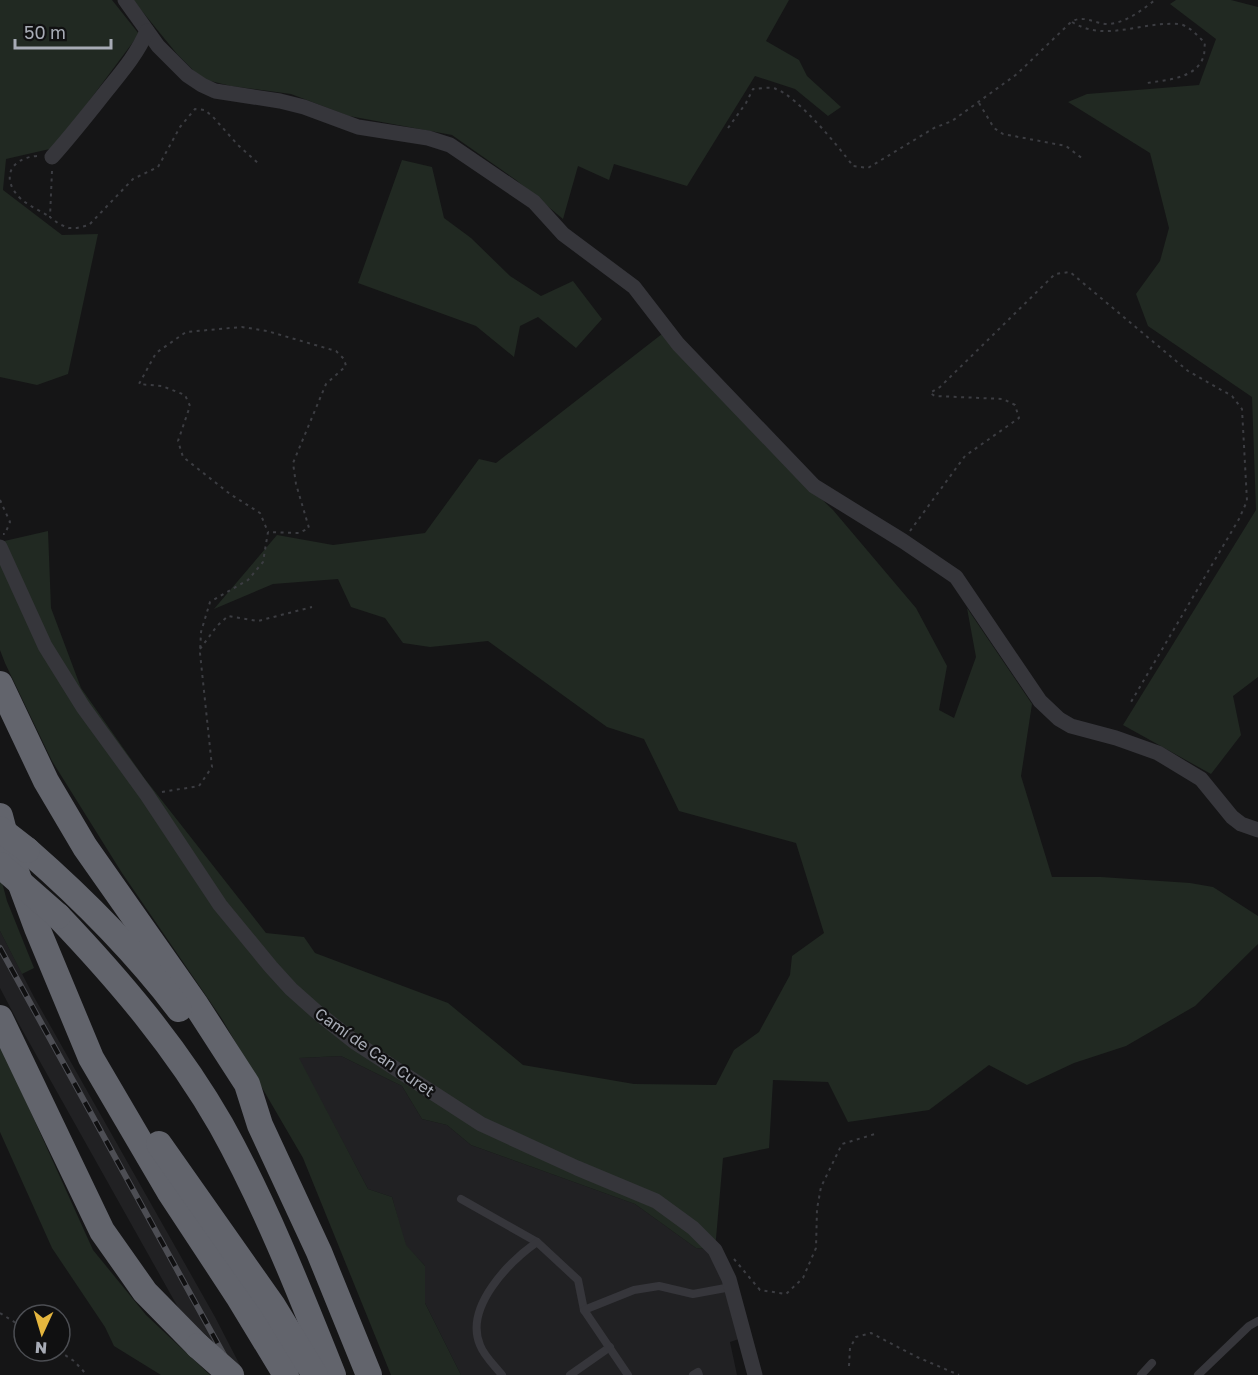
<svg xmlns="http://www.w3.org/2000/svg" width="1258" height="1375" font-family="'Golos Text',sans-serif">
<rect width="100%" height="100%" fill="#151516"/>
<!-- built -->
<g fill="#212123">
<polygon points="0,931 34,997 215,1317 245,1375 216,1375 20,1026 0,988"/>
<polygon points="341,1056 402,1086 422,1119 447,1125 471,1145 635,1204 696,1248 715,1250 745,1337 730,1342 737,1375 461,1375 425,1303 425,1266 405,1245 392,1197 368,1189 298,1058"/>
</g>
<!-- green -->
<g fill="#212922">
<polygon points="0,0 112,0 139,34 54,148 6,159 3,190 62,235 98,234 68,374 37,385 0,377"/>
<polygon points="133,0 789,0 766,41 799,60 807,76 841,107 828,116 795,89 755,76 687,186 614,164 609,180 578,166 563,219 516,180 452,135 349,116 291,94 231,86 202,79 177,54"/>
<polygon points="1176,0 1231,0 1258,7 1258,677 1233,696 1241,735 1211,774 1123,725 1256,510 1252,397 1148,326 1136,294 1160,261 1169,228 1150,153 1068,102 1087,94 1199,85 1216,39 1170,4"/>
<polygon points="402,160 432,167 444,218 471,238 510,276 541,296 573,281 602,319 576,348 538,317 520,326 514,357 476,326 358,283"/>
<polygon points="662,334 759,439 833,510 916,608 947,666 939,710 954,718 976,657 967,608 1032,704 1021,776 1052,877 1101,877 1190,883 1213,887 1258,916 1258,944 1195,1006 1126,1046 1074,1063 1027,1085 989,1065 929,1110 848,1122 828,1082 773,1080 769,1148 723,1158 715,1250 696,1248 635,1204 471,1145 447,1125 422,1119 402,1086 341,1056 299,1058 368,1189 392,1197 406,1245 425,1266 425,1303 461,1375 391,1375 303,1158 222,1019 122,873 52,761 5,663 0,650 0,542 48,531 51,608 81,688 145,779 266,933 304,937 315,953 448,1003 523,1065 634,1084 716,1085 734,1050 759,1032 790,975 792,956 824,933 796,843 679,811 644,739 607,727 488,641 430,647 403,643 385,618 351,607 338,579 273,584 214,609 277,535 333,545 425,533 479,459 496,463"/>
<polygon points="0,875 7,901 34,968 22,974 0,931"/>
<polygon points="0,1044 93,1250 146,1315 210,1375 161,1375 114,1346 105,1327 52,1248 0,1132"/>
</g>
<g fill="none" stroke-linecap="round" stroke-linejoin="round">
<!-- path -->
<g stroke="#3c3d42" stroke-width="2" stroke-dasharray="3 4.5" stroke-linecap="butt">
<path d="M1072,22c29,18 60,4 92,2 6,0 13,-1 19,1 9,4 15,11 22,18 -1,5 0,11 -2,15 -8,21 -38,22 -56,25"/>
<polyline points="979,103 994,128 1003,134 1066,146 1083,159"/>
<path d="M728,128l18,-25 7,-14c7,0 17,-3 23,0 22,8 63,58 77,77l15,2 66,-40 18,-7 65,-47 54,-52c13,-8 23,2 37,2 18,-1 34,-14 47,-24"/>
<path d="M37,156c-27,2 -37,23 -16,43 8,7 20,12 29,18"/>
<polyline points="52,171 50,217 59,224 69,228 77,228 89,225 133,179 158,167 180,127 195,109 205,110 213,117 238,145 259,164"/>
<polyline points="0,500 10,522 5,534 3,534"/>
<polyline points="910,531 965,456 1019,418 1015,405 1003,399 935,396 930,393 940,387 1055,274 1070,272 1188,371 1232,396 1242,409 1247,501 1239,519 1131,702"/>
<polyline points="200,649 217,626 228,616 258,621 312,607"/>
<polyline points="162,792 199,786 212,767 200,653 201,632 210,602 248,580 263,562 268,532 260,513 230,494 183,457 178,441 190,406 185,395 162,386 139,384 156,353 186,332 242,327 267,331 336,351 344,359 346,366 326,384 293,463 296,484 309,528 299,533 268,532"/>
<polyline points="734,1259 760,1290 786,1294 803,1278 816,1248 817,1209 821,1187 842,1144 875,1134"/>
<polyline points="0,1313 24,1328"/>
<polyline points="59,1351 74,1361 87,1375"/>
<polyline points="849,1366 850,1348 856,1337 871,1333 917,1357 959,1375"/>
</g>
<!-- lane -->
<g stroke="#36363b" stroke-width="8">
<polyline points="461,1199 537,1242"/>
<path d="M502,1375c-7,-9 -18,-19 -22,-30 -16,-38 29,-83 57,-103l41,38 6,30"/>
<polyline points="570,1375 610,1347"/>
<polyline points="628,1375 584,1310 634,1290 659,1286 693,1294 731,1287"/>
<polyline points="693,1375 698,1372 699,1375"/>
<polyline points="1141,1375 1152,1363"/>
<polyline points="1198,1375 1249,1326 1258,1321"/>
</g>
<!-- street -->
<g stroke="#36363b" stroke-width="15">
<polyline points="125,0 158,46 187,75 202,85 215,91 280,101 304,107 358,127 428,138 450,145 534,202 563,234 634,287 678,344 814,486 903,541 956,577 1040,701 1059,719 1071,726 1116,738 1158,753 1201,779 1232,817 1241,824 1258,830"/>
<path d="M52,157c17,-19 32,-38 48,-58 17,-22 36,-42 47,-68"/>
<polyline points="0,547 45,646 83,707 147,795 220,905 271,967 291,989 318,1013 356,1043 481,1124 577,1168 656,1201 693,1228 715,1250 729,1279 755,1375"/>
</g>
<!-- highway -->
<g stroke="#62646c" stroke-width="26">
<polyline points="0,684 46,781 85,847 196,1005 247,1084 260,1125 319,1252 369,1375"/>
<polyline points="0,816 11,858 37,928 91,1058 169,1191 238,1296 286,1375"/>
<path d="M27,850c56,49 107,100 152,159"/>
<path d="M58,916c61,64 119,132 163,209 44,79 78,165 112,250"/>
<polyline points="0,1018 102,1231 145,1292 198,1346"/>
<polyline points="159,1144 273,1306 315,1375"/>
</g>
<defs>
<polyline id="rail" points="0,948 235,1375"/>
</defs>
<!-- rail casing -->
<use href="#rail" stroke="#4d4e54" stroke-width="6"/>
<!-- rail -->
<use href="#rail" stroke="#101011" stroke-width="4" stroke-dasharray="11" stroke-linecap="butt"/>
<!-- highway-bridge -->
<g stroke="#62646c" stroke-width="26">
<polyline points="0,829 27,850"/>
<polyline points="0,865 58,916"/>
<polyline points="198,1346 231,1375"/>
</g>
</g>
<g text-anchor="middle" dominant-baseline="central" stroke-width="4.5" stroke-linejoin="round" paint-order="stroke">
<!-- street labels -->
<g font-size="16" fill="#a7abb5" stroke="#101011">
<text transform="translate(375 1052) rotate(35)">Camí de Can Curet</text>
</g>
</g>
<!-- north arrow -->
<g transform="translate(42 1333) rotate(184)"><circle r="28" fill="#101011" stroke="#4c4e53" stroke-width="1.5"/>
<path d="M0-4.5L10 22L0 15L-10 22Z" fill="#e5b63e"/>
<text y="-9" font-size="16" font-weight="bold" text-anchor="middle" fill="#a7abb5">N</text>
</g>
<!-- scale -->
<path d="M15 39v9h96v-9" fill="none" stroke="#a7abb5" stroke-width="3"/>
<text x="24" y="39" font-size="18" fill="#a7abb5" stroke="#101011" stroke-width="4.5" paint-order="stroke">50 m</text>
</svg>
